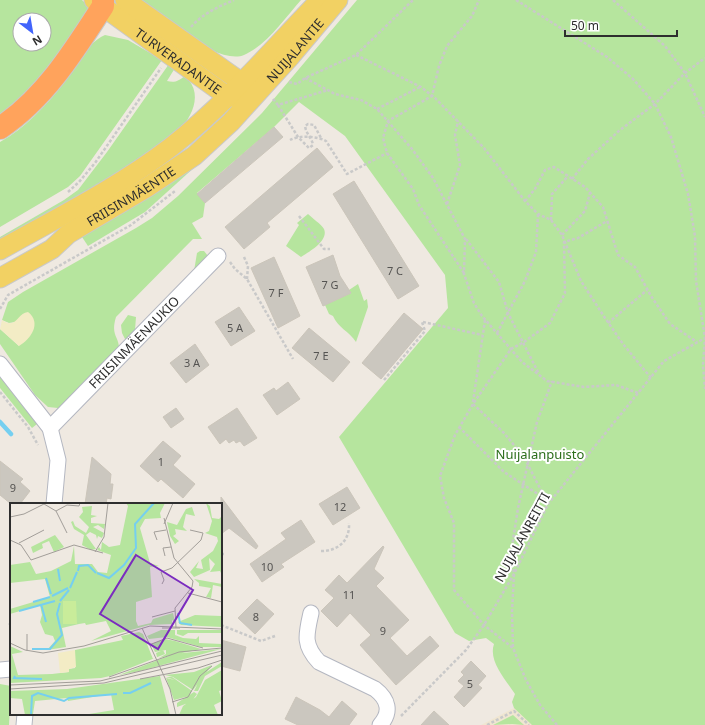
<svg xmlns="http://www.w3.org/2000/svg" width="705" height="725" font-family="'Noto Sans',sans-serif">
<rect width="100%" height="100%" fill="#efe9e1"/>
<!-- education -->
<polygon fill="#f0e6d1" points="526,702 547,725 481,725 514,708"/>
<!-- green -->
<g fill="#b6e59e" fill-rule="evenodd">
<path d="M0,0h82l4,4 3,6 -16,24 -43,57 -30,26zM20,20h24v24h-24z"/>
<path d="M134,0h167c-16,18 -34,45 -57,55 -26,11 -87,-40 -110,-55z"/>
<path d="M357,0h348v725h-173l-18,-17 -2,-6 3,-8c-9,-14 -27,-33 -21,-50l-8,-6 -17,3 -14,-8 -116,-196 109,-129 -3,-33 -100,-139 -46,-34 -25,25 -77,66 8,10 -2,14 -11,6 10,16h-9l-77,78c-6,20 4,19 3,34l-51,50 -10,7 -10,-1 -13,-12 -35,-51v-15l19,17 2,-29 -6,5 -6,1 -7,-3 6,-18 15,-10 113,-64 16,-10 26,-22 84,-83z"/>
<path d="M105,35l23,5 34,20 -82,116 -12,11 -68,40v-85c25,-14 46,-36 63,-58 13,-17 22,-40 42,-49z"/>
<path d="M169,64l6,4 -8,13c8,2 11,0 18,-5 23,21 1,50 -16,66l-169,102v-7l64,-37 14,-10 29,-38z"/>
<polygon points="218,146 145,212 88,246 82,237"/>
<path d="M308,214c4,4 13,10 16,15 5,12 -15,23 -23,28l-15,-11 13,-21 -2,-2z"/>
<polygon points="200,251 204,251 208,256 194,271 197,253"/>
<path d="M358,284l6,17 3,-2 1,8 -12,35c-7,-11 -18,-14 -23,-26l-4,-2 -4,-9 26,-12 -2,-3z"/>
<polygon points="128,315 136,317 135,330 138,331 128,345 122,333 121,325"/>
<polygon points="0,376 37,424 32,428 0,388"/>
<polygon points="0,684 11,686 9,725 0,725"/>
<polygon points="513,715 524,725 512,724 493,725"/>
</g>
<!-- sand -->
<path fill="#f3ecc5" d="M28,312c14,11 3,27 -9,34l-19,-17 2,-9c15,10 15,-7 26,-8z"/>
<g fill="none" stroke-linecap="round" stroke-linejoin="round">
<!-- stream -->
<polyline stroke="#75cff0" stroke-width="4.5" points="0,422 11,434"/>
</g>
<!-- building -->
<g fill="#cbc7bf" stroke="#cbc5ba">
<polygon points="274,127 283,137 205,203 197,194"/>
<polygon points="317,148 333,167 267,223 270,227 244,249 225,227"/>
<polygon points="354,181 419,286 398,299 333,194"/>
<polygon points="333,255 340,276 351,293 323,306 306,267"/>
<polygon points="274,257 300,316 278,328 251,268"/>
<polygon points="239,307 255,331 231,346 215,322"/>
<polygon points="404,313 423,329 381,379 362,363"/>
<polygon points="309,328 350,362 333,382 292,348"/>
<polygon points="195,344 209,365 186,383 170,363"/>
<polygon points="288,382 300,399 277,415 263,395 274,388 276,391"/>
<polygon points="176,408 184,419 171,428 163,417"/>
<polygon points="237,408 257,438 244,446 240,441 236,443 234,440 229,443 226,439 220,444 208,427"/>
<polygon points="163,441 181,456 173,465 195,484 183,498 161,479 158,482 140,466"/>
<polygon points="92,457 111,474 110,484 113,484 111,499 107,498 106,504 85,504"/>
<polygon points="0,461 23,479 20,482 30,491 20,504 11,504 0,495"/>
<polygon points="347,487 360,508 333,525 319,504"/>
<polygon points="221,497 258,546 256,549 229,528 221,534"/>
<polygon points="301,520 315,542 281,564 284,567 262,582 250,564 286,539 281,533"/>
<polygon points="383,546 384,547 374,569 384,578 376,586 409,620 390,638 407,656 430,636 439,646 396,685 360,645 371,635 350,613 337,627 321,611 334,598 325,590 339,575 347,583"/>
<polygon points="257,599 274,614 255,634 238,618"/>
<polygon points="221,640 246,647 240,671 221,666"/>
<polygon points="471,661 486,676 478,685 482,688 464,707 454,697 464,686 458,681 464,675 461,672"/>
<polygon points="296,697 320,710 329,717 342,701 357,714 349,725 298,725 285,719"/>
<polygon points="434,711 449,725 421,725"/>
</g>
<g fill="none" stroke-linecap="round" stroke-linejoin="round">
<defs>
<g id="minor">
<polyline points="0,364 50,428 58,460 54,504"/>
<path id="s1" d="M50,428l168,-172"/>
<path d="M311,613c-5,22 -8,32 8,49l56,27c13,10 17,23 5,36"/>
<polyline points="0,670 11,669"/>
<polyline points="24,725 25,714"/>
</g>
<g id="major">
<path id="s2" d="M94,0l133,96 13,2"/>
<polyline points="125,0 241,82 247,94"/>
<path d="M0,250c57,-32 119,-63 171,-103 55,-43 101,-97 149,-147"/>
<path id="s3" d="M0,278l52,-29 16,-15 78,-46 48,-32 37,-34 59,-65 48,-57"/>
</g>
<path id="highway" d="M0,128c45,-30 74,-77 103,-122v-6"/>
</defs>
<!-- minor casing -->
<use href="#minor" stroke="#b4b7c1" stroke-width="17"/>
<!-- major casing -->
<use href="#major" stroke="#c9c9c9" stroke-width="21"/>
<!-- highway casing -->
<use href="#highway" stroke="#c9c9c9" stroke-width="24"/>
<!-- path -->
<g stroke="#c9c9c9" stroke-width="2.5" stroke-dasharray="3 2" stroke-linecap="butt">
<polyline points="516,0 607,57 633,79 655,104 671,137 688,194 695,236 696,281 705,338 703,365 705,389"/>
<polyline points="613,0 665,46 685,73 705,117"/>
<path d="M191,27c11,-13 27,-20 43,-27"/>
<polyline points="356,55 421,87 435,98 484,148 525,201 538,214 551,220 562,235 581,281 603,315 623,344 651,378"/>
<polyline points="305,78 335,94 361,100 377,109 412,149 433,178 465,239 464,274 474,303 482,316 522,362 547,381 584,387 616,385 638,393"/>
<polyline points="289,82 297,84 305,78 356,55 413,0"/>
<polyline points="273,99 278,105 328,90"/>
<path d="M278,105l20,32 11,11 4,-3c-1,-7 -7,-11 -8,-19l3,-2 6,1 7,13"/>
<polyline points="377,109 420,87"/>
<path d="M290,140c9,-5 27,-4 36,1l21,33 40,-21"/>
<polyline points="572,179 588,159 620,130 655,104 685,73 705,58"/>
<polyline points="68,192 79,182 95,163 161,68"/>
<polyline points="525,201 535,189 545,170 554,167 585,187 603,207 618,255 635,267 651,296 670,324 697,342"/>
<polyline points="447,204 460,165 455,135 458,121"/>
<polyline points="299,216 324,249 330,249"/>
<polyline points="551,220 552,194 568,176"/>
<polyline points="562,235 585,211 590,193"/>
<polyline points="466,239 499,282 508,313 539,374"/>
<polyline points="244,257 248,266 247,279"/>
<polyline points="230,262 235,269 247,279 293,359"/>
<polyline points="464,273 419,205 413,189 387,153 383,138 388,121 432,96 439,66 447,46 472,16 479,0"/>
<polyline points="0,309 8,295 131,225 175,191"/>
<polyline points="423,322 482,335"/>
<polyline points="608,323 647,290"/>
<polyline points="497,333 525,281 536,252 538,214"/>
<polyline points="384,380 425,331 422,322"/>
<polyline points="0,392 28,427 38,445"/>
<polyline points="473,402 485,320"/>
<polyline points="473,404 504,433 524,457 548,504"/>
<polyline points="459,427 504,472 544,498"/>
<path d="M321,551c17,0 29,-10 28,-28"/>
<polyline points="221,554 226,554"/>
<polyline points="9,625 11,623"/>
<polyline points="221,625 261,641 275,636"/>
<polyline points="513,647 512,612 514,574 511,553 518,508 537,422 552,381"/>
<polyline points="401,716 466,650 484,625 514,574 548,504 664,361 705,338"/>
<polyline points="487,725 514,711 529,725"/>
<polyline points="557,725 540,705 526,680 513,648 484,625 454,590 454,523 444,498 440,476 455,435 473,404 511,349 524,342 550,323 565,293 564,242 578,238 607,221"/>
</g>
<!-- minor -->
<use href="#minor" stroke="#fff" stroke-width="15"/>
<!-- major -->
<use href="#major" stroke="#f2d163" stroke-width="19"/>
<!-- highway -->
<use href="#highway" stroke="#ffa35c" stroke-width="22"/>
</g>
<g text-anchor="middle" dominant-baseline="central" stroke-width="4" stroke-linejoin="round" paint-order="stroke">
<!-- number labels -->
<g font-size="11" fill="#555452">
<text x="395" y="270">7 C</text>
<text x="330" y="284">7 G</text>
<text x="276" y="292">7 F</text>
<text x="235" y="327">5 A</text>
<text x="321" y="355">7 E</text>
<text x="192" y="362">3 A</text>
<text x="161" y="461">1</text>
<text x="13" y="487">9</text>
<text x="340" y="506">12</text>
<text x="267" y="566">10</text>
<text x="349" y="594">11</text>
<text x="256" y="616">8</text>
<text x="383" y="630">9</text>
<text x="470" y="683">5</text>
</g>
<!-- street labels -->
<g font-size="13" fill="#2e2e2e" stroke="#fff">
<text stroke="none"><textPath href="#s3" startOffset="376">NUIJALANTIE</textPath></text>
<text stroke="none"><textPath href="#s2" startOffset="104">TURVERADANTIE</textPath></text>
<text stroke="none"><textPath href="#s3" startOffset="155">FRIISINMÄENTIE</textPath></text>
<text stroke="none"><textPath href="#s1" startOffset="120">FRIISINMÄENAUKIO</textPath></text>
<text transform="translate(522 537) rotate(-61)">NUIJALANREITTI</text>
</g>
<!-- park labels -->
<g font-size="13" fill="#2c6e1b" stroke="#fff">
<text x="540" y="454">Nuijalanpuisto</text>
</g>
</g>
<!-- overview -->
<g transform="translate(10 503)">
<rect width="212" height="212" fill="#efe9e1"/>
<path d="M116,0h39l-5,10 1,5 -16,1 -5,9 10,35 9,3 -9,1 2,30 -16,5v19l2,5 13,-3 2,-4 20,-6 2,9 -3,-2v4l-23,1 -58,16 20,-10 -5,-10 -20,4 -1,-2 -6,1 -17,4 4,19 -19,3 8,-9 -2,-5 -8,-2 -5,-12 2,-7 -2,-10 -30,9v-5l40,-12 -5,-18 -35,4v-18l20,-3 6,12 15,-3 20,-10 3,-15 1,18h17l6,8 9,1 4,-18 -14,-5 2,-3 2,3 1,-8 7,5 11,-2 8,-39zM196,0l4,3 2,12 7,1 3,-3v59l-2,-4 -10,1 5,-8 -6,-6 1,12 -16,7 -4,-5 9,-11 -3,7 7,1 -2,-9 12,-9 5,-10 -1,-4 -12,-4 4,-2 3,-10zM82,3l-1,9 6,1 -6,2v5l14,1 -1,5 -6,-4 -5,2 11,6 -2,5 -4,-2 -1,3 -1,-4 -6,-3 -4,3 10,14 -5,1 -9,-5 2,-10 -10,-6 -3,-7 2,-1 2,5 11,7 3,-6 -10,-10 4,-5 -1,-5zM182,4l3,9 -9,-2 -3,13 4,4 -12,-2 1,5 -3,2 6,5 -4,3 -5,-8 -3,-14 10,3 9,-16zM45,32l9,12 -10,5 -5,-11 -7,3 1,4 -10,5 -2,-6zM184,76l28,5v3l-9,-2 -2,13 -5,-1 5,-9 -12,-2v-3zM185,112l26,1 1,11 -41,-2 -3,-3zM151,127h14v5l8,3 13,1 3,-3v7l23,1v3h-21l-34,-10 -18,2 -2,-3zM167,127h45v3h-34l-5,3 -6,-2zM129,129l4,2 10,25 4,-2 -1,-4 7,-3 2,4 -55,22 -9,2 -91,5v-37l13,6 -11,2 6,21 34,-1 17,-2v-3l6,-1v-18l48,-10 -2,-4zM155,136l10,2 26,8 -42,9 7,-4v-4l-11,2 -4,-8zM211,146l-81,22 -21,4 55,-21zM212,159v4l-17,10 -7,15h-4l8,-16zM202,162l-19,25 -20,-13 -8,-2 29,-3zM212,167v20l-3,1 3,10 -8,4 4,10h-39l4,-9 13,-9 9,-17zM150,173l10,39h-87l31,-5 -3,-16 -43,7 -1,-3 -32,3 -2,13 -8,1 -3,-16 -12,-1v-7l57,-2zM156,174h6l3,2 17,12 -3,5 -15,4 -8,-22 9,2zM184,189l3,2 -6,8 -14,5v-4z" fill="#b6e59e"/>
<path d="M65,147l1,17 -7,2v3l-9,1 -2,-20z" fill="#f3ecc5"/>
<path d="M53,98h13l1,23h-14z" fill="#c9ec9a"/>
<path fill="none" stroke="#75cff0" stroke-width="2" d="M48,66l2,12M68,68l1,-5 9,-1 8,8M87,70l12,5 15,-13 12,-17 -1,-24 19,-21M36,75l5,16M60,85l7,-16M42,93l16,-8M50,98l9,-11M23,99l17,-5M31,101l5,18M9,108l36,-10M168,110l2,10 12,2M22,146h18l12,-14 -5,-21 3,-11M5,173l-1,2 28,1M113,190h7l21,-10M21,212l1,-19 6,-3 26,8 5,-3 48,-4"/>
<path fill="none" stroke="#a29e99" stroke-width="1" d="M34,1l12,7 11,22M46,8l11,-6 12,1 1,-3M0,14l14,-3 20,-10M154,15l10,40 19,23 -1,6 -17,21 1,20M154,21l9,-21M0,37l11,5 10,15 43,-15 29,8M147,37l-3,-8 12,-2M9,40l25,-13M85,49l9,-15 4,-34M155,53l-2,-8 8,-1M152,81l2,-4 -3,-8 11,-4 29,-28 2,-7 -13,-3M178,90l34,9M142,114l23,-6M132,125l28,61 6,26M152,125h18M17,131v17M0,140l15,7 18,3 41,-7 66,-20 72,3M139,142l18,-7 36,10M99,174l70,-25 43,-4M130,176l58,-11 24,-8M0,182l90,-4 122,-30M0,186l94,-6 118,-28M162,199l16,-5 12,-21 12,-10"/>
<path fill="#7b2cbf" fill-opacity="0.15" stroke="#7b2cbf" stroke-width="2" d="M126,52l57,35 -35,59 -58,-35z"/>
<rect width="212" height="212" fill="none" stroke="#2e2e2e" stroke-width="2"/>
</g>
<!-- north arrow -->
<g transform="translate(32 32) rotate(149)"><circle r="19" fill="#ffffff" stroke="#ababab"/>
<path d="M0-3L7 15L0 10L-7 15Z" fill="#4264fb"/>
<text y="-6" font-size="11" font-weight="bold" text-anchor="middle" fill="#2e2e2e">N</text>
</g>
<!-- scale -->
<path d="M565 30v6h112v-6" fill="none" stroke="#2e2e2e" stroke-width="2"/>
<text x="571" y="30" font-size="12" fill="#2e2e2e" stroke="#ffffff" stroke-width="3" paint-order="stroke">50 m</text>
</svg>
